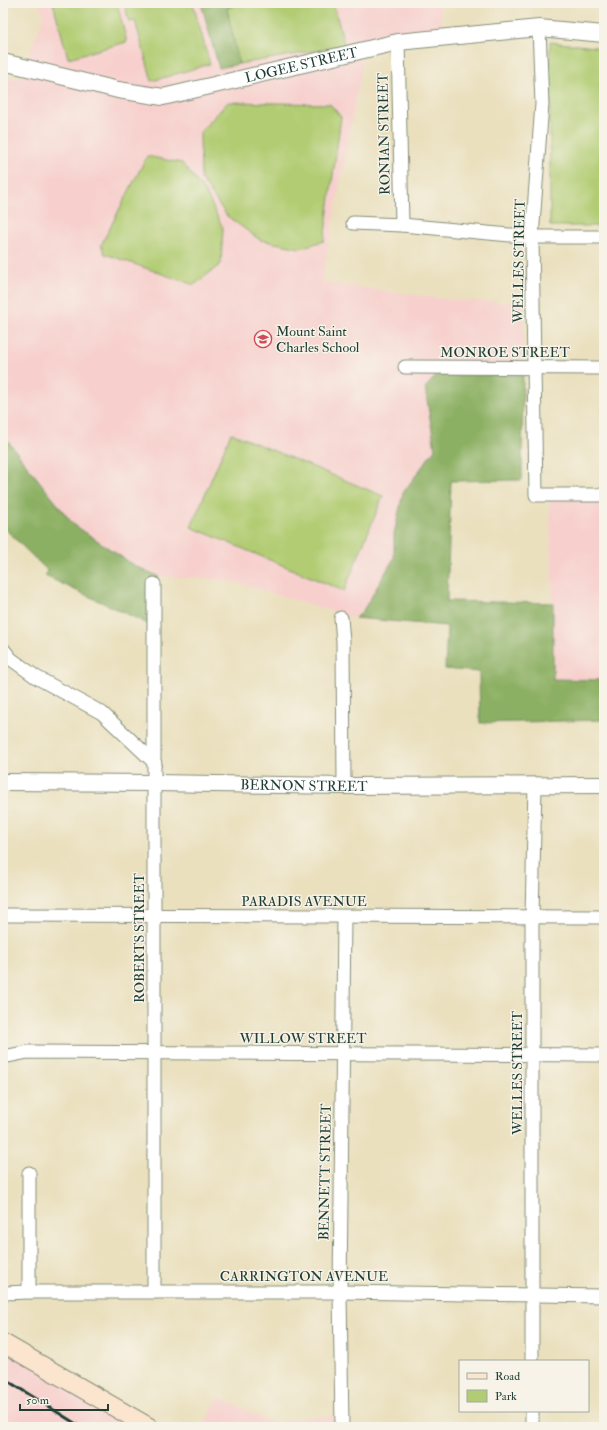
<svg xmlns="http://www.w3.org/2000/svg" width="607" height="1430" font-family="'IM FELL Double Pica',serif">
<rect width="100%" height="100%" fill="#f7f3e8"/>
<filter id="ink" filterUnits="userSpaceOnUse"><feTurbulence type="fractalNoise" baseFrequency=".025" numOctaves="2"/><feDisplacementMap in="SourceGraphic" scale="8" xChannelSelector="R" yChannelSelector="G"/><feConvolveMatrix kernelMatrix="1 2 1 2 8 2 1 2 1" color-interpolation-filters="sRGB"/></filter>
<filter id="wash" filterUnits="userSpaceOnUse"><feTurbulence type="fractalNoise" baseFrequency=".012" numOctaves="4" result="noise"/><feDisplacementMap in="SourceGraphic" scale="16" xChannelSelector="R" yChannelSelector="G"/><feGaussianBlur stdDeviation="0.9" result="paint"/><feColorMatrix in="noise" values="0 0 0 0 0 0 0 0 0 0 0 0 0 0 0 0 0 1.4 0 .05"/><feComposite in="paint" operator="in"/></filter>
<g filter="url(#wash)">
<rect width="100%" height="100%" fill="#eae0be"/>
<!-- built -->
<g fill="#f7d0cd">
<polygon points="39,3 201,3 219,68 345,46 333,3 439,3 443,32 359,44 362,66 322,282 453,300 524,303 522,480 451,481 447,626 361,620 227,580 158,576 135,566 73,524 3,435 3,76 19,80 43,18"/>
<polygon points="549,496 604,497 604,680 553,679 553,603"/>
<polygon points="3,1348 142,1427 3,1427"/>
<polygon points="219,1397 281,1427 202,1427"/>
<polygon points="340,1415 340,1427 281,1427 284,1420"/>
</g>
<!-- green -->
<g fill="#b1cc72" stroke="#688453">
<polygon points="53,3 117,3 127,42 68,58"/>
<polygon points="124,3 185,3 187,6 193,4 210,64 152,81 135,21 129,22"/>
<polygon points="237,3 333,3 345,46 239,64 227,9"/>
<polygon points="550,42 604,48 604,226 550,226"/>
<polygon points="228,102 330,104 341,117 324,241 300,248 260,240 227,216 201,179 200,132"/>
<polygon points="147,156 182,163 206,193 223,228 221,264 194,285 114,257 105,254 101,245"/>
<polygon points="231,433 383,496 344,591 191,527"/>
</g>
<!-- forest -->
<g fill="#8cb064" stroke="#56764c">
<polygon points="201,3 237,3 227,9 239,64 219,68"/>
<polygon points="437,375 523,375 522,480 451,481 447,601 553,603 553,679 604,680 604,720 480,723 479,672 445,669 447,626 355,618 362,612 370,599 394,558 394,534 403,493 435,449 425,388"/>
<polygon points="3,435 73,524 135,566 158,576 157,628 45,576 47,570 3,527"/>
</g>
</g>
<g filter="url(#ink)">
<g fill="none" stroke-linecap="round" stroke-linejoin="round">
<defs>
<g id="minor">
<polyline points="539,28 542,104 532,237 536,495 604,495"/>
<polyline points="398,42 402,225"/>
<polyline points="353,223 402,225 532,237 604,237"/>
<polyline points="405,367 604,368"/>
<polyline points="341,618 343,641 344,786"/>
<polyline points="3,649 11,659 36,677 102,713 155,763"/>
<polyline points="3,915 604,917"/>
<polyline points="3,1057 28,1052 604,1055"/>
<polyline points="29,1173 29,1292"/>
<polyline points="154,1292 154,584"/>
<polyline points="3,1293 29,1292 340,1292 604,1296"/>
<polyline points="532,1361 532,916 535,785"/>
<polyline points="532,1411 532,1427"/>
<polyline points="342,1427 340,1292 344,917"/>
</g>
<g id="tertiary">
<path id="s1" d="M3,62l115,28 45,7 235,-55 141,-14 65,6"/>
<path id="s2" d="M3,782l152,1 189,3 260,-1"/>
</g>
<polyline id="secondary" points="3,1343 149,1427"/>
</defs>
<!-- minor casing -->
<use href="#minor" stroke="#848e79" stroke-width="15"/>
<!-- tertiary casing -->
<use href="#tertiary" stroke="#848e79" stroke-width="18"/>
<!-- secondary casing -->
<use href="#secondary" stroke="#848e79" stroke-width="20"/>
<!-- minor -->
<use href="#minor" stroke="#fff" stroke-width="13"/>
<!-- tertiary -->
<use href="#tertiary" stroke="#fff" stroke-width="16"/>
<!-- secondary -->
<use href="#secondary" stroke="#fbe5cf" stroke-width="18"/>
<!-- rail -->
<polyline stroke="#1f3d34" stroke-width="3" points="3,1378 81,1427"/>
</g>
</g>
<!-- icons -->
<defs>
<symbol id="school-ring" viewBox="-11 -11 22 22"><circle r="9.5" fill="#f7f3e8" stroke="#d1495b" stroke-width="1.5"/><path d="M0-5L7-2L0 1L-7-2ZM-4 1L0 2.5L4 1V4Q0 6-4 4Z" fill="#d1495b"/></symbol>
</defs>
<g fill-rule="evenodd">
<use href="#school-ring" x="253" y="329" width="20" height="20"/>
</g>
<g text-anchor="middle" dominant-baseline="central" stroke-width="3" stroke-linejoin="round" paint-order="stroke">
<!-- street labels -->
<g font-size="14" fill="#1f3d34" stroke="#f7f3e8">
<text stroke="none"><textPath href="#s1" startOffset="306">LOGEE STREET</textPath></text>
<text transform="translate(384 134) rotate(-91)">RONIAN STREET</text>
<text transform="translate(519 261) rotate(-89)">WELLES STREET</text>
<text x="505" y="352">MONROE STREET</text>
<text stroke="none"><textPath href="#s2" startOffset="301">BERNON STREET</textPath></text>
<text x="304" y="901">PARADIS AVENUE</text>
<text transform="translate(139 938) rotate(-90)">ROBERTS STREET</text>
<text x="303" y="1038">WILLOW STREET</text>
<text transform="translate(517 1073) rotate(-90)">WELLES STREET</text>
<text transform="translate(325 1172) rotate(-89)">BENNETT STREET</text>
<text x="304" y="1276">CARRINGTON AVENUE</text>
</g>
<!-- poi labels -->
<g font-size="14" fill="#1f3d34" stroke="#f7f3e8" text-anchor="start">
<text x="276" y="331">Mount Saint<tspan x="276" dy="16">Charles School</tspan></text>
</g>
</g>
<!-- margin -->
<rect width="607" height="1430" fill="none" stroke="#f7f3e8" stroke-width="16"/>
<!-- legend -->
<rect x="459" y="1360" width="130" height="52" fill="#f7f3e8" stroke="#a1aaa0"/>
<rect x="467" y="1373" width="20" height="6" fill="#fbe5cf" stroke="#a1aaa0"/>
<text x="495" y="1380" font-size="12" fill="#1f3d34">Road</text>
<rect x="467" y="1390" width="20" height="12" fill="#b1cc72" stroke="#a1aaa0"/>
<text x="495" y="1400" font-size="12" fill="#1f3d34">Park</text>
<!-- scale -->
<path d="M20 1404v6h88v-6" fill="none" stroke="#1f3d34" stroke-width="2"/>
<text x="26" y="1404" font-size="12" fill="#1f3d34" stroke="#f7f3e8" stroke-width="3" paint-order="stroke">50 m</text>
</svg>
